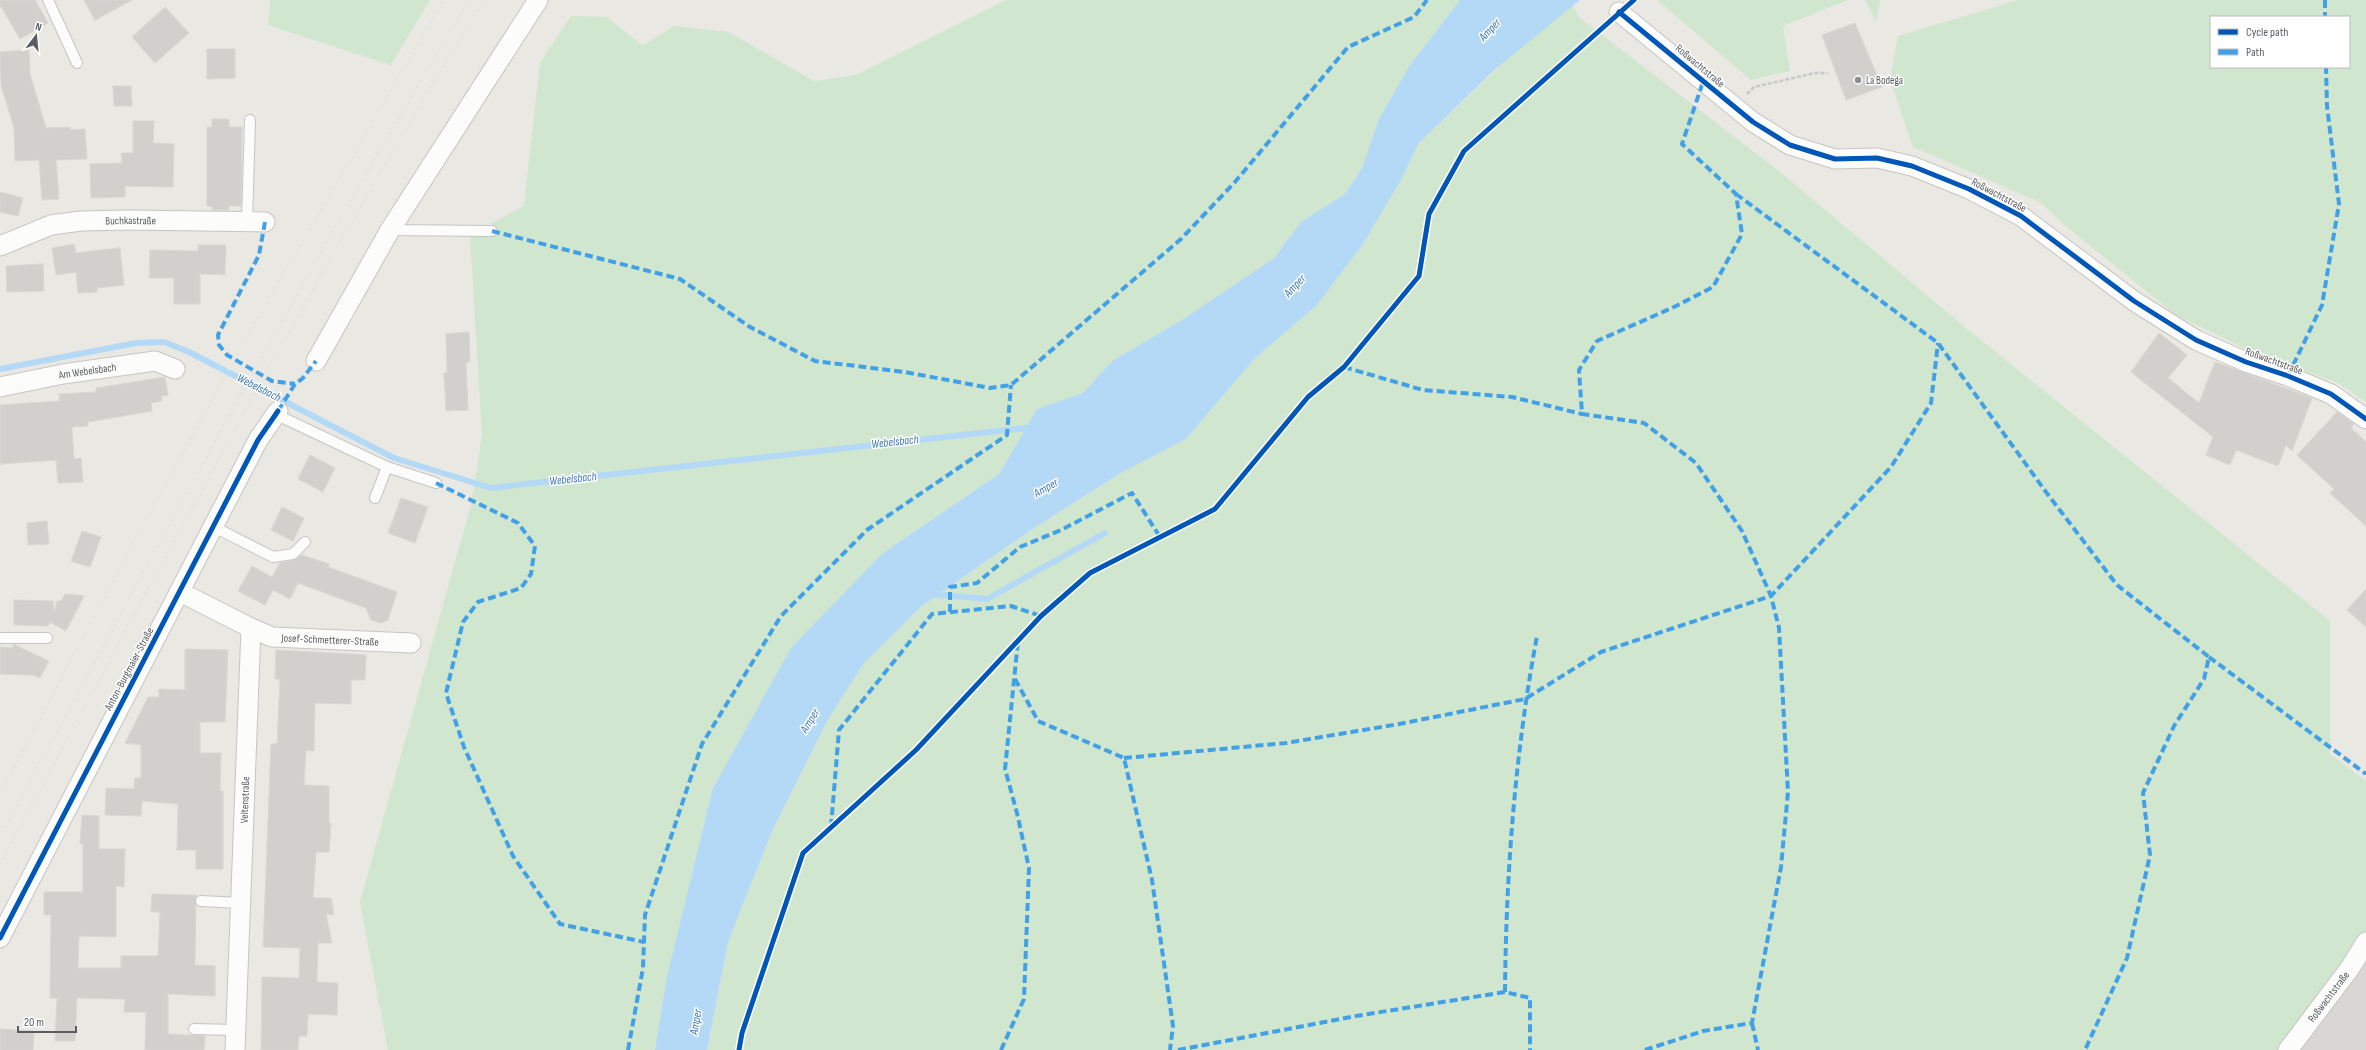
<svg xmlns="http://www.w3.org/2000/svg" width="2366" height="1050" font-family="'Sofia Sans Condensed',sans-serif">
<rect width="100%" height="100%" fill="#e9e8e3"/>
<!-- industrial -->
<polygon fill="#d9d7d3" points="2366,942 2366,1050 2288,1050"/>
<!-- green -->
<g fill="#d0e6ce" fill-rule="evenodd">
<polygon points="270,0 430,0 391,65 268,25"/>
<polygon points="1006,0 1460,0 1410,65 1379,119 1362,168 1345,194 1301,222 1274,258 1182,320 1112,361 1083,393 1037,409 999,474 883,553 713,788 667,976 655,1050 388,1050 360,902 471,505 482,435 470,235 524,206 540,63 571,16 607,17 643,46 674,26 728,32 814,81 856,75"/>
<polygon points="1569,0 1580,18 1780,172 1966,328 2330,621 2330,754 2366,781 2366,942 2288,1050 707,1050 728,942 772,831 827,721 864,663 923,605 1031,530 1119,474 1186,439 1255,358 1317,305 1363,244 1401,180 1418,144"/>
<polygon points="1657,0 1848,0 1783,26 1790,71 1751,80"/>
<polygon points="1865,0 1880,0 1876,21"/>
<path d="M2019,0h347v402l-28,-19 -96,-36 -66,-32 -108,-87 -28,-26 -127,-55 -23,-67 8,-44zM2211,17h138v50h-138z"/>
</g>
<!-- water -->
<polygon fill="#b4d9f7" points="1460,0 1580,0 1492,72 1418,144 1401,180 1363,244 1317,305 1255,358 1186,439 1119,474 1031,530 923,605 864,663 827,721 772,831 728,942 707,1050 655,1050 667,976 713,788 791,648 883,553 999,474 1037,409 1083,393 1112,361 1182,320 1274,258 1301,222 1345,194 1362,168 1379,119 1410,65"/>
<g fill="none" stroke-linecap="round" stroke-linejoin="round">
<!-- stream -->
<g stroke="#b4d9f7" stroke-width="6">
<polyline points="0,369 136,343 164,342 189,352 394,458 491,488 1034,427"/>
<polyline points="930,594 987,599 1105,533"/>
</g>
</g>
<!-- building -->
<g fill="#d1d0cd" stroke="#d8d7d2">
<polygon points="0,0 35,0 48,23 20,39 0,5"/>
<polygon points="84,0 132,0 95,20"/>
<polygon points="165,7 189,33 155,63 132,37"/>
<polygon points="1855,23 1882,87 1846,100 1822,35"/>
<polygon points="207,49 235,49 235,78 207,79"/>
<polygon points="29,50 30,74 46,128 70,127 70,130 85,129 87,159 56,160 59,199 42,200 39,160 15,161 14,128 1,85 0,52"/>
<polygon points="113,86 131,86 132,106 114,106"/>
<polygon points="212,119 229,119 229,127 242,127 241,206 229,206 229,210 212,210 212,207 207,206 207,127 212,127"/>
<polygon points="133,121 154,121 153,143 174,144 173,187 125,186 125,197 91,198 90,164 122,163 121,153 133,153"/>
<polygon points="0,192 23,198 18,216 0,212"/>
<polygon points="74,244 76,253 120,248 124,285 97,288 97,292 78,293 76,272 56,275 52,248"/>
<polygon points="198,245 226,245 225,275 200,274 200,304 174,304 174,278 149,278 150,250 198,251"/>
<polygon points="43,264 44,291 7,292 6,266"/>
<polygon points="469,332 470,362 466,362 468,410 446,411 444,373 447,373 446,334"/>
<polygon points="2159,333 2187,355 2168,378 2199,403 2215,362 2312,398 2292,451 2286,445 2278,466 2236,450 2230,465 2206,455 2213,437 2131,372"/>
<polygon points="165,377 168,395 161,396 162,401 151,403 152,411 88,422 88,426 72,427 74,459 81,458 83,482 58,483 56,460 0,464 0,405 60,401 59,394 96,392 96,388"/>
<polygon points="2337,412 2354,424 2351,428 2366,442 2366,526 2330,493 2334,489 2297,455"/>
<polygon points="310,455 335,468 323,492 298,479"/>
<polygon points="401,498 428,507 415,543 388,533"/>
<polygon points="282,507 304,518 293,541 271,530"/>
<polygon points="47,521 49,544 28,545 27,523"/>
<polygon points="82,531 101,537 90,567 71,561"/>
<polygon points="302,555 329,564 328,567 397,592 388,620 381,623 371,620 366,608 298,583 290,599 273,590 265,605 238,591 252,566 272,577 280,563 294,560"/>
<polygon points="2366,589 2366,627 2347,610"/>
<polygon points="65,594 84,596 66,631 50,622 48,626 14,625 14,600 53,601 54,612 57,601 61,601"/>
<polygon points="13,644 49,661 40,678 33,675 0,674 0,647 13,648"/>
<polygon points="185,649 228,650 225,722 200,722 200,753 221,753 220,791 223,791 223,869 196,869 196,850 177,850 178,804 142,801 141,816 105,815 106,788 134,789 135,778 141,778 141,745 125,743 148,697 159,697 159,689 185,690"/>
<polygon points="276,650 366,655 365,680 351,680 351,704 315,703 314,751 306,750 304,785 329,786 329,823 331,823 329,852 316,852 313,898 331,898 334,915 326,914 332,943 318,943 317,982 338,983 337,1015 308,1014 307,1036 299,1036 298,1050 261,1050 262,977 299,978 300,948 263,947 271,744 277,744 280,679 275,679"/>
<polygon points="82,815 99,816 99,849 125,849 124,887 116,886 116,937 79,936 78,968 121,968 121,956 158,956 160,912 151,912 152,894 196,895 195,965 215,966 215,996 168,994 168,1034 205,1036 204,1050 145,1050 146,1012 124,1012 125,999 77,998 75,1041 55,1041 57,998 50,998 51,915 44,915 44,892 83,892 83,844 80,844"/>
<polygon points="0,1029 34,1031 33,1050 0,1050"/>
</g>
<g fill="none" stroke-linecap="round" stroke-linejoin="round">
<defs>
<g id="service">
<polyline points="48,0 77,63"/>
<polyline points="247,222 250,120"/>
<polyline points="390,230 492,231"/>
<polyline points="275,414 387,467 436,483"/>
<polyline points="375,498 387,467"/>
<polyline points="214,527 273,557 293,554 305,542"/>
<polyline points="0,638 47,638"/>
<polyline points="201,901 241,903"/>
<polyline points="194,1029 236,1030"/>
</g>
<g id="minor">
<polyline points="1619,12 1753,122 1790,145 1835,159 1877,158 1912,166 1969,189 2021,216 2134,301 2196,340 2246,362 2288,376 2331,394 2366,419"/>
<path id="s1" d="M0,246l51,-21 30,-4 48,-1 136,2"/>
<polyline points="316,361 390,230 538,0"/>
<path id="s2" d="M0,387l63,-13 92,-13 20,8"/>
<polyline points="180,592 251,628 235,1050"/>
<path id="s3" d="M251,628l21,9 139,6"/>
<polyline points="0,938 258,440 278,411"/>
<path id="s4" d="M2288,1050l62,-82 16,-26"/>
</g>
</defs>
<!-- service casing -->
<use href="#service" stroke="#c5c5c4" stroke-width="12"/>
<!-- minor casing -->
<use href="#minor" stroke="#c5c5c4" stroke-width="21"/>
<!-- path -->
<polyline stroke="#c4cac7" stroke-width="2.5" stroke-dasharray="4 2" stroke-linecap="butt" points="1747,94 1754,87 1815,73 1828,73"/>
<!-- service -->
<use href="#service" stroke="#fcfcfb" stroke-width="10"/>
<!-- minor -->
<use href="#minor" stroke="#fcfcfb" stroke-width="19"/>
<!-- rail -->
<g stroke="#e1e2e1" stroke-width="3" stroke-dasharray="1 5" stroke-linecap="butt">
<polyline points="0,793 154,505 246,338 444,0"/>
<path d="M0,837c152,-281 303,-563 469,-837"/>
<path d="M0,864c157,-290 310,-583 484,-864"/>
</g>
<!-- quiet -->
<g stroke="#42a1e6" stroke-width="4" stroke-dasharray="8 4" stroke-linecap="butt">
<polyline points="2325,0 2325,17"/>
<polyline points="1736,194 1938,343 2046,492 2117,585 2209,657 2204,679 2174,726 2143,793 2150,855 2127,958 2085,1050"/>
<polyline points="265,222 259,255 218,335 219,345 227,355 272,381 295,384"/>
<polyline points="492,231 680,279 750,327 815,361 905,372 990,388 1011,385 1181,239 1235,182 1348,47 1414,17 1427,0"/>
<polyline points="1344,367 1423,390 1512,397 1582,414"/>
<polyline points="2288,376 2322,305 2339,204 2327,106 2326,67"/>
<polyline points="278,411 295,384 303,378 316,361"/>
<polyline points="436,483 518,523 535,546 531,574 521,588 478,602 463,622 446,693 464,747 513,856 560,924 644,942"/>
<polyline points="950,612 950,587 977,583 1020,547 1061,530 1132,493 1160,537"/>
<polyline points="2209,657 2366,774"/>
<polyline points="1015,679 1038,721 1124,758 1152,880 1173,1026 1170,1050"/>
<polyline points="1124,758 1286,743 1399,724 1525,699 1601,652 1771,596 1891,467 1931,403 1938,343"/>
<polyline points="831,827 839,730 932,614 1011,606 1041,616"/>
<path d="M1505,992c1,-119 10,-239 32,-356"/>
<polyline points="1752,1023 1758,1050"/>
<polyline points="628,1050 643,968 645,915 702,744 781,616 867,530 1007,435 1011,385"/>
<polyline points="1001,1050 1024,999 1029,868 1017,813 1005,769 1018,641"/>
<polyline points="1178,1050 1356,1016 1505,992 1530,998 1530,1050"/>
<polyline points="1645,1050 1703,1031 1752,1023 1781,867 1788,792 1779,628 1771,596 1742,531 1696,463 1644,423 1582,414 1579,370 1597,341 1672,308 1713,287 1742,234 1736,194 1682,144 1703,82"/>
</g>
<defs>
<g id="cycleway">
<polyline points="1619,12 1753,122 1790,145 1835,159 1877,158 1912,166 1969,189 2021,216 2134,301 2196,340 2246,362 2288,376 2331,394 2366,419"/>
<polyline points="0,938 258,440 278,411"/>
<polyline points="739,1050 742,1033 803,853 916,750 1041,616 1090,573 1215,509 1308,397 1344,367 1419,276 1429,214 1464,151 1634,0"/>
</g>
</defs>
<!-- cycleway casing -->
<use href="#cycleway" stroke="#fff" stroke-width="8"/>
<!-- cycleway -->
<use href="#cycleway" stroke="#0057b8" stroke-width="5"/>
</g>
<!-- markers -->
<circle fill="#8b8e8e" stroke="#fff" stroke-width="1.5" cx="1858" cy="80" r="4"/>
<g text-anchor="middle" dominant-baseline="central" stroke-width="3" stroke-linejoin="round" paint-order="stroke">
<!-- street labels -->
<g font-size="11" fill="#595d61" stroke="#fff">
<text transform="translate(1700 66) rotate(40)">Roßwachtstraße</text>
<text transform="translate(1999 195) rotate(28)">Roßwachtstraße</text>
<text stroke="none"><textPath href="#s1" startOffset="135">Buchkastraße</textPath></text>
<text transform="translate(2274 361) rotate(20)">Roßwachtstraße</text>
<text stroke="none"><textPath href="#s2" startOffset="89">Am Webelsbach</textPath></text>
<text stroke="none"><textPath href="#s3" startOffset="81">Josef-Schmetterer-Straße</textPath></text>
<text transform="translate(129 669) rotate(-62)">Anton-Burgmaier-Straße</text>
<text transform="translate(245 800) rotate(-88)">Veltenstraße</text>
<text stroke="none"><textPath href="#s4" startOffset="67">Roßwachtstraße</textPath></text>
</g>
<!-- poi labels -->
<g font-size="11" fill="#595d61" stroke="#fff" text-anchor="start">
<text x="1866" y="80">La Bodega</text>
</g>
<!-- water labels -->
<g font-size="12" font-style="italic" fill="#3d78bb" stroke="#fff">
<text transform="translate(1490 30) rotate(-47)">Amper</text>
<text transform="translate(1295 286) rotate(-47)">Amper</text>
<text transform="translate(259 388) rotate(27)">Webelsbach</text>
<text transform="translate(895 442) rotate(-6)">Webelsbach</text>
<text transform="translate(573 479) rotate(-6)">Webelsbach</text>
<text transform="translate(1046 488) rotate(-30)">Amper</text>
<text transform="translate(810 721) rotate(-58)">Amper</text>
<text transform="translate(696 1022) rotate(-80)">Amper</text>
</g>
</g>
<!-- legend -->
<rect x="2210" y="16" width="140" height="52" fill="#ffffff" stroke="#bdbec0"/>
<rect x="2218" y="29" width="20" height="6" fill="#0057b8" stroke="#bdbec0"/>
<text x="2246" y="36" font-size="12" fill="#595d61">Cycle path</text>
<rect x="2218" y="49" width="20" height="6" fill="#42a1e6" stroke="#bdbec0"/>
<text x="2246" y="56" font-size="12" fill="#595d61">Path</text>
<!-- north arrow -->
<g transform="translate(36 36) rotate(16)" stroke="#ffffff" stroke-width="3" paint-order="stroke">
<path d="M0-3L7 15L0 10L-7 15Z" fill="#595d61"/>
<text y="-6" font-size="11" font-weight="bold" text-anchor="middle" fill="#595d61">N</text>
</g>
<!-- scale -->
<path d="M18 1026v6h58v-6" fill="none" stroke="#595d61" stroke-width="2"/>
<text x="24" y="1026" font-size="12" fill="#595d61" stroke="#ffffff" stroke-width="3" paint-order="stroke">20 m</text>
</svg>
